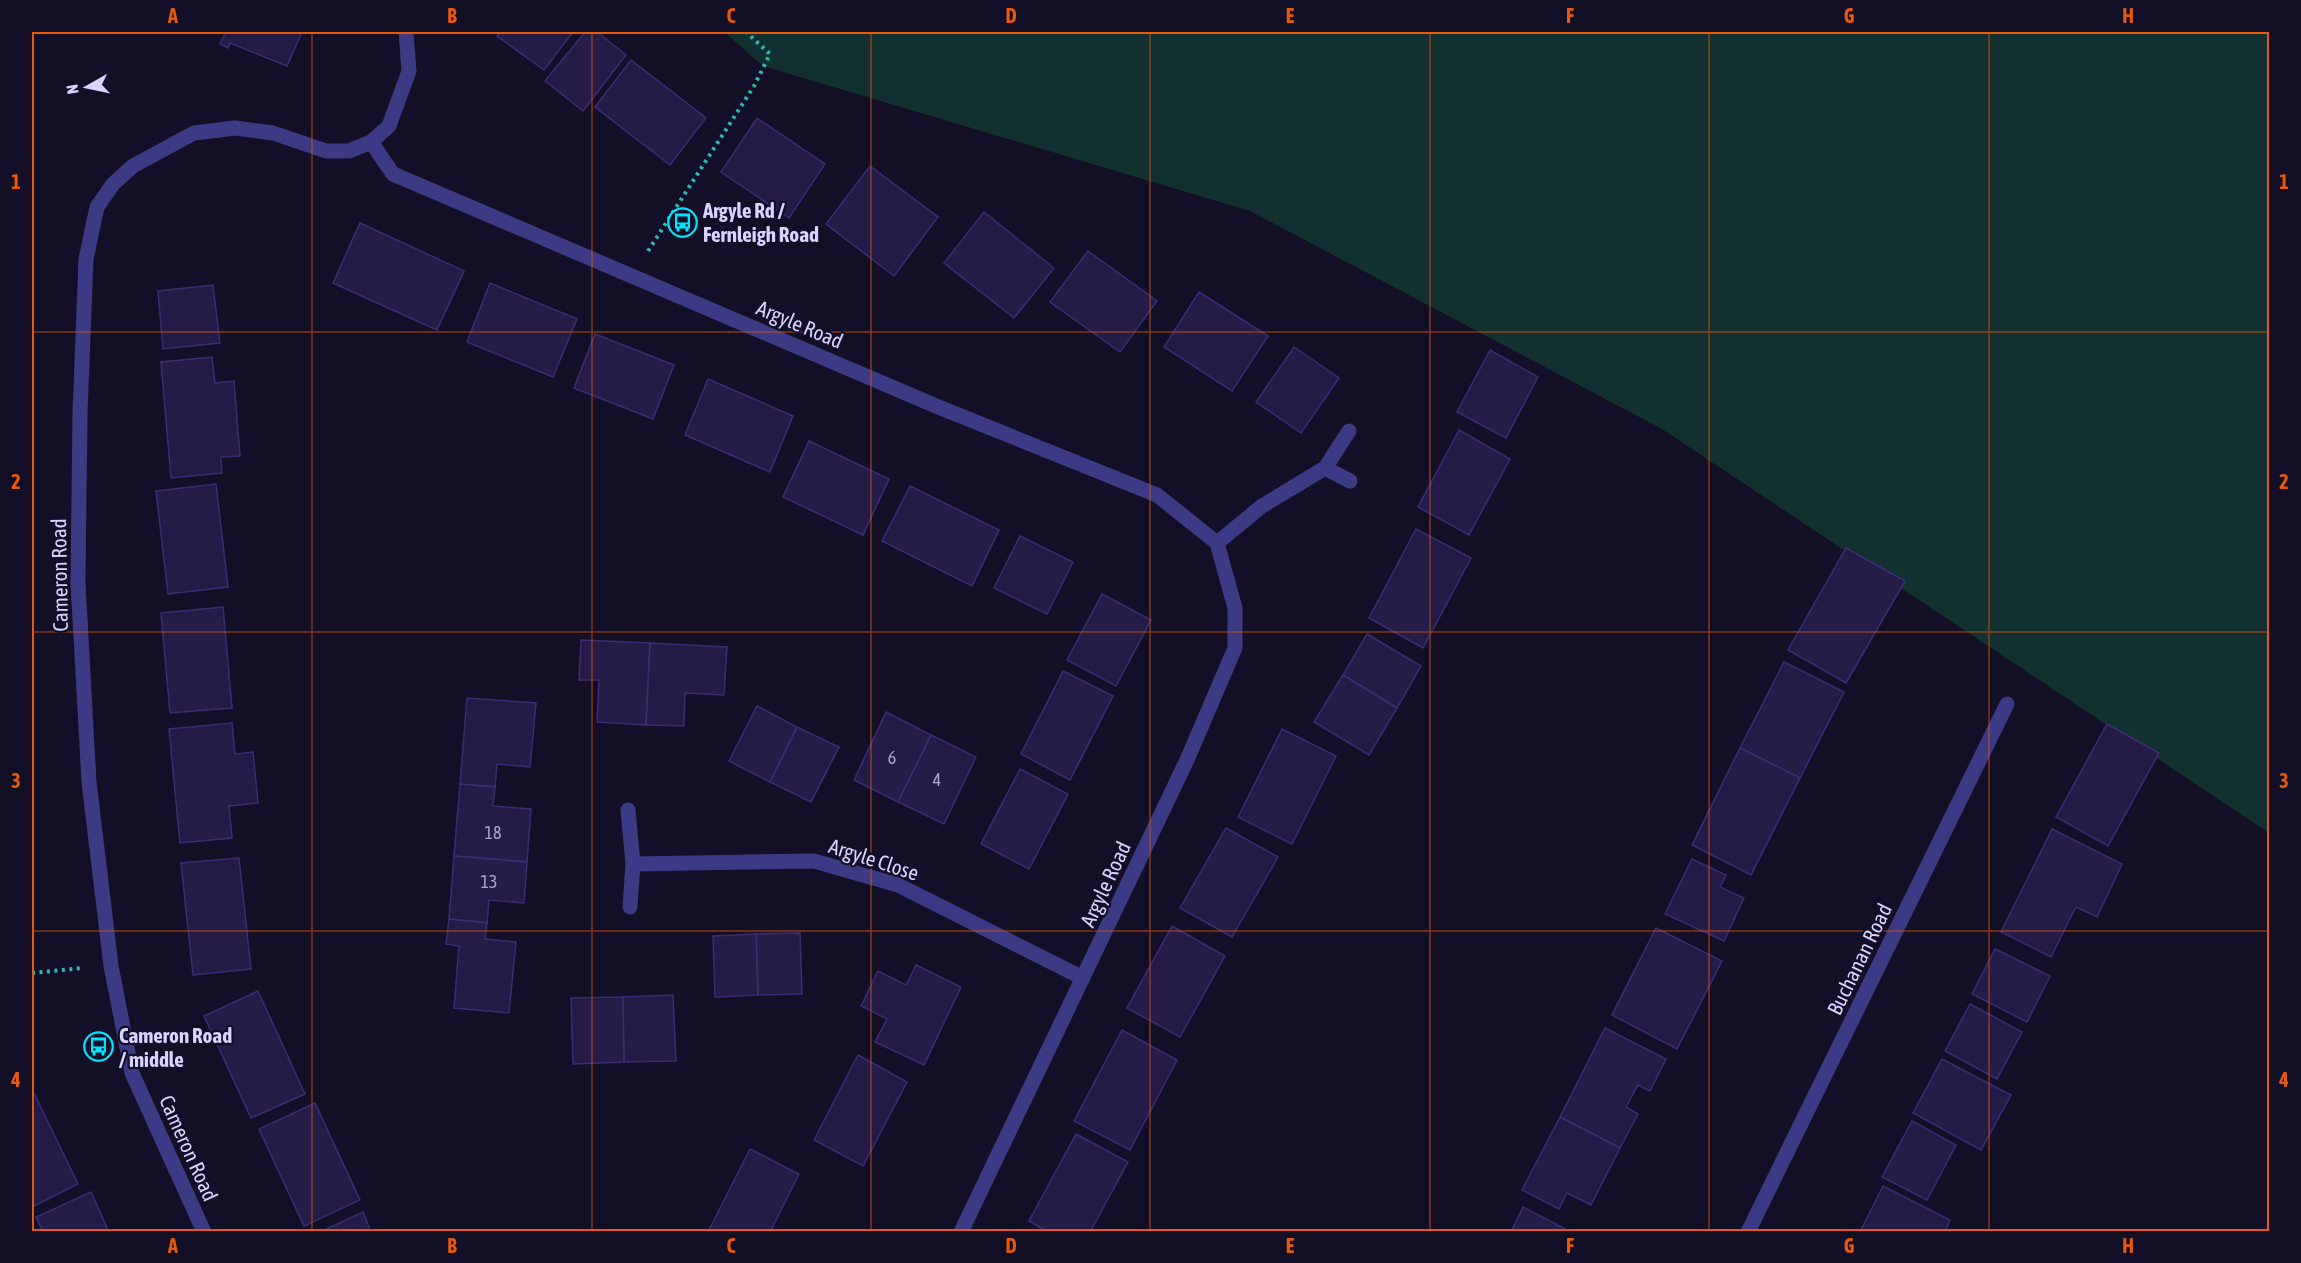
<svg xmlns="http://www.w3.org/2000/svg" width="2301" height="1263" font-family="'Asap Condensed',sans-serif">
<rect width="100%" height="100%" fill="#130f26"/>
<!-- green -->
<polygon fill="#12302f" points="724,32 2269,32 2269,833 1662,429 1250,211 763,66"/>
<!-- building -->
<g fill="#241b47" stroke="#3b2d73" stroke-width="1.5">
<polygon points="226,32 302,32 287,66 230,43 228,48 220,44"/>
<polygon points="500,32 573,32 544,70 497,36"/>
<polygon points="585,32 597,32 626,55 583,111 545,81"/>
<polygon points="631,60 706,118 670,165 595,107"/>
<polygon points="757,118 825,164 789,218 721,172"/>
<polygon points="870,166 938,217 894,276 826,224"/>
<polygon points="984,212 1054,268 1014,318 944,263"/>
<polygon points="360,223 464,271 437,330 333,283"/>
<polygon points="1088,251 1157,301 1120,352 1050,302"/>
<polygon points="490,283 577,319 553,377 467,342"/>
<polygon points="213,285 220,343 163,349 158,291"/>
<polygon points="1199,292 1268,336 1232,391 1164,347"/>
<polygon points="595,334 674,365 653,419 574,388"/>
<polygon points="1294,347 1339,378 1301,433 1256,402"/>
<polygon points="1490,350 1538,377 1506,438 1457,412"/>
<polygon points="212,357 215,383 234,381 240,456 221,457 222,473 171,478 161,362"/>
<polygon points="708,379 793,416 770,472 685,435"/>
<polygon points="1459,430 1510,459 1469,535 1418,507"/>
<polygon points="809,441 889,479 863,535 783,497"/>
<polygon points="216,484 228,587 168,594 156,491"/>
<polygon points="910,486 999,530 972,586 882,541"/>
<polygon points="1416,529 1471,558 1423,648 1369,618"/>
<polygon points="1020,536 1073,562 1047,614 994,588"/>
<polygon points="1846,548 1905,581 1846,683 1788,650"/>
<polygon points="1102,594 1151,620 1116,686 1067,660"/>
<polygon points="223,607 232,708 170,713 161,613"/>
<polygon points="1367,634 1421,666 1397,708 1343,675"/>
<polygon points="581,640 650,643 646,725 597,722 599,680 579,680"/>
<polygon points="650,643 727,647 724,695 685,693 684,726 646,725"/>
<polygon points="1784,662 1844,692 1800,778 1740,748"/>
<polygon points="1063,671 1113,696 1070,780 1021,754"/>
<polygon points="1343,675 1397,708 1369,755 1314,722"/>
<polygon points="467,698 536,703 530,767 497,764 495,787 460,784"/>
<polygon points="757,706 797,727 770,782 729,761"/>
<polygon points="886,712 931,735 898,802 854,780"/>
<polygon points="232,723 235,754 253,752 258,803 229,806 232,838 180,843 169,729"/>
<polygon points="2107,724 2159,753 2108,846 2056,817"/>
<polygon points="797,727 839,747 811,802 770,782"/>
<polygon points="1282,729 1336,756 1292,844 1238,817"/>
<polygon points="931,735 976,757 944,824 898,802"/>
<polygon points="1740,748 1800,778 1751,875 1692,845"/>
<polygon points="1020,769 1068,794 1029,869 981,844"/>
<polygon points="460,784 495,787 493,806 531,809 527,862 454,856"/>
<polygon points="1226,828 1278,857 1232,937 1180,908"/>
<polygon points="2052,829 2122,864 2097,917 2076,907 2051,957 2001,932"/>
<polygon points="454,856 527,862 524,903 489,900 487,923 449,919"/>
<polygon points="239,858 251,969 193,975 181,863"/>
<polygon points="1692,859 1726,875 1720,887 1744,898 1724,941 1665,914"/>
<polygon points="449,919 487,923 485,939 516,942 509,1013 454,1008 459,946 446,944"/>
<polygon points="1172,926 1225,956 1180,1037 1127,1008"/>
<polygon points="1656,928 1722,961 1677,1049 1612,1015"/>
<polygon points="800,933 802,994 758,995 756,934"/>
<polygon points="756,934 758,995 715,997 713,936"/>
<polygon points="1995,949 2050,976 2027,1022 1972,994"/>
<polygon points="916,965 961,987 924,1065 875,1042 887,1019 861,1006 878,971 906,985"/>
<polygon points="258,991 305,1094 251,1118 204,1016"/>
<polygon points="673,995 676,1061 624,1062 623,997"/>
<polygon points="623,997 624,1062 573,1064 571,998"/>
<polygon points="1970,1004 2022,1032 1997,1079 1945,1051"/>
<polygon points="1605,1028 1666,1059 1650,1091 1638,1085 1626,1107 1638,1114 1620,1148 1560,1117"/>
<polygon points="1122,1030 1177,1060 1130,1150 1074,1121"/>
<polygon points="858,1055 907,1082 863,1166 814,1140"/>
<polygon points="1942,1059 2011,1095 1981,1150 1913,1113"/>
<polygon points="32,1089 78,1184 32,1207"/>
<polygon points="315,1103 360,1200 304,1226 259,1129"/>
<polygon points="1560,1117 1620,1148 1591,1205 1567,1193 1559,1209 1522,1190"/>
<polygon points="1912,1121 1956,1145 1927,1200 1882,1177"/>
<polygon points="1076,1134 1128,1162 1090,1232 1048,1232 1029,1221"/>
<polygon points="750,1149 799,1174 770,1232 708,1232"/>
<polygon points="1883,1186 1950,1220 1945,1232 1860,1232"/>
<polygon points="91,1192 109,1232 43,1232 36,1217"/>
<polygon points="1523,1207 1571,1232 1511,1232"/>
<polygon points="363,1212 371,1232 320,1232"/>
</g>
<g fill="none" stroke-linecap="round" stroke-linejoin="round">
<!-- path -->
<g stroke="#2fb8b0" stroke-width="4" stroke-dasharray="3 4.5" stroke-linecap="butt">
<polyline points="648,251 754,86 770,54 746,32"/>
<polyline points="32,973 83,968"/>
</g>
<!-- street -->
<g stroke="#3d3a85" stroke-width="15">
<polyline points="371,142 393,174 936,406 1157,495 1217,543 1235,608 1235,648 1187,760 961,1232"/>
<polyline points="1325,468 1350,481"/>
<polyline points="1217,543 1262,506 1325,468 1349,431"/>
<polyline points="628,810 633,864 630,907"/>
<polyline points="633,864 814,861 898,885 1083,978"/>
<polyline points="204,1232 132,1073 111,966 89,782 78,583 80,413 86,259 97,207 113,184 133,166 194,133 235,128 273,133 326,151 349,151 371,142 389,126 409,71 406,32"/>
<polyline points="1748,1232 2007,704"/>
</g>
</g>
<!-- grid -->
<path fill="none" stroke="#e8590c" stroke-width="1.5" stroke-opacity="0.55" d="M312,32v1200M592,32v1200M871,32v1200M1150,32v1200M1430,32v1200M1709,32v1200M1989,32v1200M32,332h2238M32,632h2238M32,931h2238"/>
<!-- icons -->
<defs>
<symbol id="bus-ring" viewBox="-11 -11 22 22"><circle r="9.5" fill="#130f26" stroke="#00e5ff" stroke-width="1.5"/><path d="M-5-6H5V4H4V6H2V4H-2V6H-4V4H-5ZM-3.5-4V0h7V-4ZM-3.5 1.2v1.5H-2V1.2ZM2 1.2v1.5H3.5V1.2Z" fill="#00e5ff"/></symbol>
</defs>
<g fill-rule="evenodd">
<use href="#bus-ring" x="666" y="206" width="33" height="33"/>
<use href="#bus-ring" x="82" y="1030" width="33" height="33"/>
</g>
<g text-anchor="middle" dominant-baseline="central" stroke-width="4.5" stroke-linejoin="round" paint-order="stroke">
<!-- number labels -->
<g font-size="18" fill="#aca6d1">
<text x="892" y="757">6</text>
<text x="937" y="779">4</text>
<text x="493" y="832">18</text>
<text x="489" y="881">13</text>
</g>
<!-- poi labels -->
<g font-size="21" font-weight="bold" fill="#d9d4ff" stroke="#130f26" text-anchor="start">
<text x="703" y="210">Argyle Rd /<tspan x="703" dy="24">Fernleigh Road</tspan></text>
<text x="119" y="1035">Cameron Road<tspan x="119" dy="24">/ middle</tspan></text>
</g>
<!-- street labels -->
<g font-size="21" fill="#d9d4ff" stroke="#130f26">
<text transform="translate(800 324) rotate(23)">Argyle Road</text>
<text transform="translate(59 575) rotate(-91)">Cameron Road</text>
<text transform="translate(874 859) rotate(18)">Argyle Close</text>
<text transform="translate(1105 884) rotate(-65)">Argyle Road</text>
<text transform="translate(1859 959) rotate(-64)">Buchanan Road</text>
<text transform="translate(189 1148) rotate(66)">Cameron Road</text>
</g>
</g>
<!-- border -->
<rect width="2301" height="1263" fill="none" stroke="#130f26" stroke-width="66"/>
<!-- north arrow -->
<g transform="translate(87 87) rotate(261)" stroke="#130f26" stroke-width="4.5" paint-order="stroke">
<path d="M0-4.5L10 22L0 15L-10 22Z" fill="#d9d4ff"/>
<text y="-9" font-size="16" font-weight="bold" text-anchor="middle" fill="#d9d4ff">N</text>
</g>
<rect x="33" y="33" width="2235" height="1197" fill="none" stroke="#e8590c" stroke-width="2"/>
<g font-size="20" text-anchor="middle" font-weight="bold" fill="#e8590c">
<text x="173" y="23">A</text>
<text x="452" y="23">B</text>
<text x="731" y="23">C</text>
<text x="1011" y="23">D</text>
<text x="1290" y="23">E</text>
<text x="1570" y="23">F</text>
<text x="1849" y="23">G</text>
<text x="2128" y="23">H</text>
<text x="16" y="189">1</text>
<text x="2284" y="189">1</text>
<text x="16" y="489">2</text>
<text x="2284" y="489">2</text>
<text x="16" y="788">3</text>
<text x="2284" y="788">3</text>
<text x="16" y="1087">4</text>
<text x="2284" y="1087">4</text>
<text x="173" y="1253">A</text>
<text x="452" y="1253">B</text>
<text x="731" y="1253">C</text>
<text x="1011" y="1253">D</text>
<text x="1290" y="1253">E</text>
<text x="1570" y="1253">F</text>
<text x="1849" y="1253">G</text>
<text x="2128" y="1253">H</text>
</g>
</svg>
